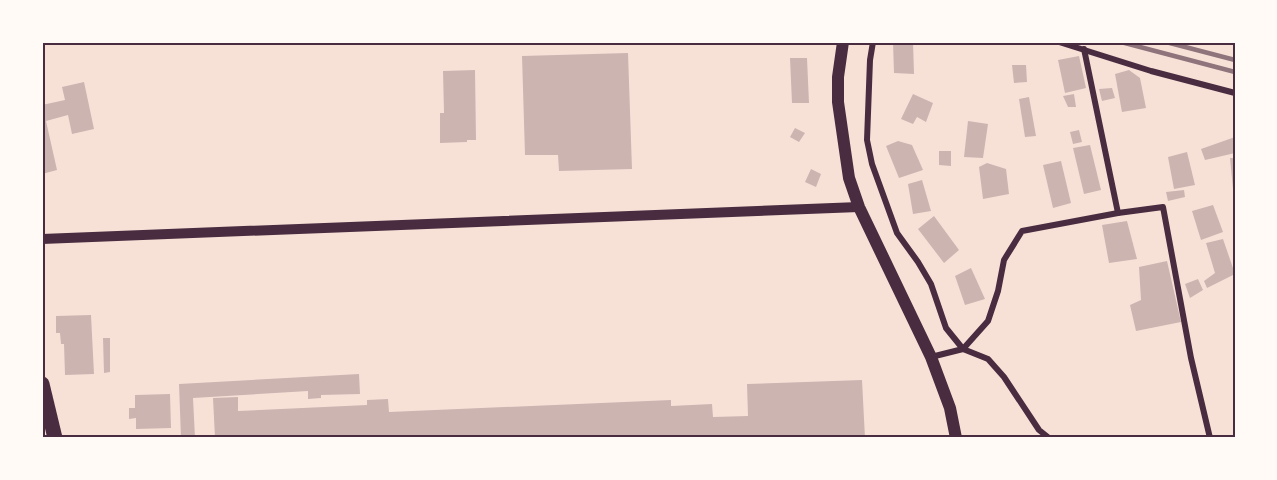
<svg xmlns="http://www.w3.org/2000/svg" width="1277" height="480" font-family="Lato,sans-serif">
<rect width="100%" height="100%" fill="#f7e1d7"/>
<!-- building -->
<g fill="#ccb4b1">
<polygon points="893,42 913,42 914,74 894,73"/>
<polygon points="628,53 632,169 559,171 558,155 525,155 522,56"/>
<polygon points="1079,56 1086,88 1065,93 1058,60"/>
<polygon points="790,58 807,58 809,103 792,103"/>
<polygon points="1012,65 1026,65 1027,82 1014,83"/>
<polygon points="475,70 476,140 467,140 467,142 440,143 440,113 444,113 443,71"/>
<polygon points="1129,70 1140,78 1146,108 1122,112 1115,74"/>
<polygon points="84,82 94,129 72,134 68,115 46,121 57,170 42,174 42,105 65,100 62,87"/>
<polygon points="1112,88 1115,98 1102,101 1099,89"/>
<polygon points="913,94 933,103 926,122 917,117 913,124 901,119"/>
<polygon points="1074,94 1076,107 1068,107 1063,96"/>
<polygon points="1029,97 1036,136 1025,137 1019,99"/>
<polygon points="968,121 988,124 983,158 964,157"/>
<polygon points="795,128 805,133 799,142 790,137"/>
<polygon points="1079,130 1082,142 1073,144 1070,132"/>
<polygon points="1235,137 1235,153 1205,160 1201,149"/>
<polygon points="898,141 912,145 923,170 899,178 886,146"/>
<polygon points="1090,145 1101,190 1084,194 1073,148"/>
<polygon points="939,151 951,151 951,166 939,165"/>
<polygon points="1187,152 1195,185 1174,189 1168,157"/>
<polygon points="1230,158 1235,158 1235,189 1233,189"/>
<polygon points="1061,161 1071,203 1053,208 1043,165"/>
<polygon points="987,163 1006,169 1009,194 983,199 979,167"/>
<polygon points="811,169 821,174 816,187 805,182"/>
<polygon points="922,180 931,211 913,214 908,184"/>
<polygon points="1184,190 1185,197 1168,201 1166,192"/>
<polygon points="1213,205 1223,232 1201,240 1192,211"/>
<polygon points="934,216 959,250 944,263 918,229"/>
<polygon points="1127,221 1137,259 1109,263 1102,225"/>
<polygon points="1223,239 1235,274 1207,288 1204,281 1215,273 1206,243"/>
<polygon points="1167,261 1181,322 1136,331 1130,305 1141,300 1139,267"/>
<polygon points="971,268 985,299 965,305 955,276"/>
<polygon points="1198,279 1203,290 1190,298 1185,284"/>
<polygon points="91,315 94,374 65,375 64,344 61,344 60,333 56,333 56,316"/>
<polygon points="103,338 110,338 110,372 104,373"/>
<polygon points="359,374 360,394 321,395 321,398 308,399 308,391 193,398 195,438 181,438 179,384"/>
<polygon points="862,380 865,438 215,438 213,398 238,397 238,411 367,405 367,400 388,399 389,412 671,400 671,406 712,404 713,417 748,416 747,384"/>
<polygon points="170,394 171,428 136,429 136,418 129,419 129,408 135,408 135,395"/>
</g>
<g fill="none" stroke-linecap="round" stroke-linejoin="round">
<!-- minor -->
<g stroke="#4a2c40" stroke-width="6">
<polyline points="873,42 870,60 867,140 872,164 897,233 918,262 931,284 946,328 963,349 988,359 1004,377 1039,430 1049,438"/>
<polyline points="1059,42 1151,71 1235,93"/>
<polyline points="1084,49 1118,213 1163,207 1191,358 1210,438"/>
<polyline points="931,357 963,349 988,321 998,291 1004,260 1022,231 1118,213"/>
</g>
<!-- tertiary -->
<polyline stroke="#4a2c40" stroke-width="10" points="42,239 859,207"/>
<!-- secondary -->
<polyline stroke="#4a2c40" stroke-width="12" points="843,42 838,77 838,102 849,178 859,207 931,357 950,408 956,438"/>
<!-- primary -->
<polyline stroke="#4a2c40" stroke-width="15" points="42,384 55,438"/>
<!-- rail -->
<g stroke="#8f747c" stroke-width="4.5">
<polyline points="1121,42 1235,72"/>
<polyline points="1166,42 1235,60"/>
</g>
</g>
<!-- border -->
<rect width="1277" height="480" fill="none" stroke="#fffaf5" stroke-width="87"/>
<rect x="44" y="44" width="1190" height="392" fill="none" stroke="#4a2c40" stroke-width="2"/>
</svg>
